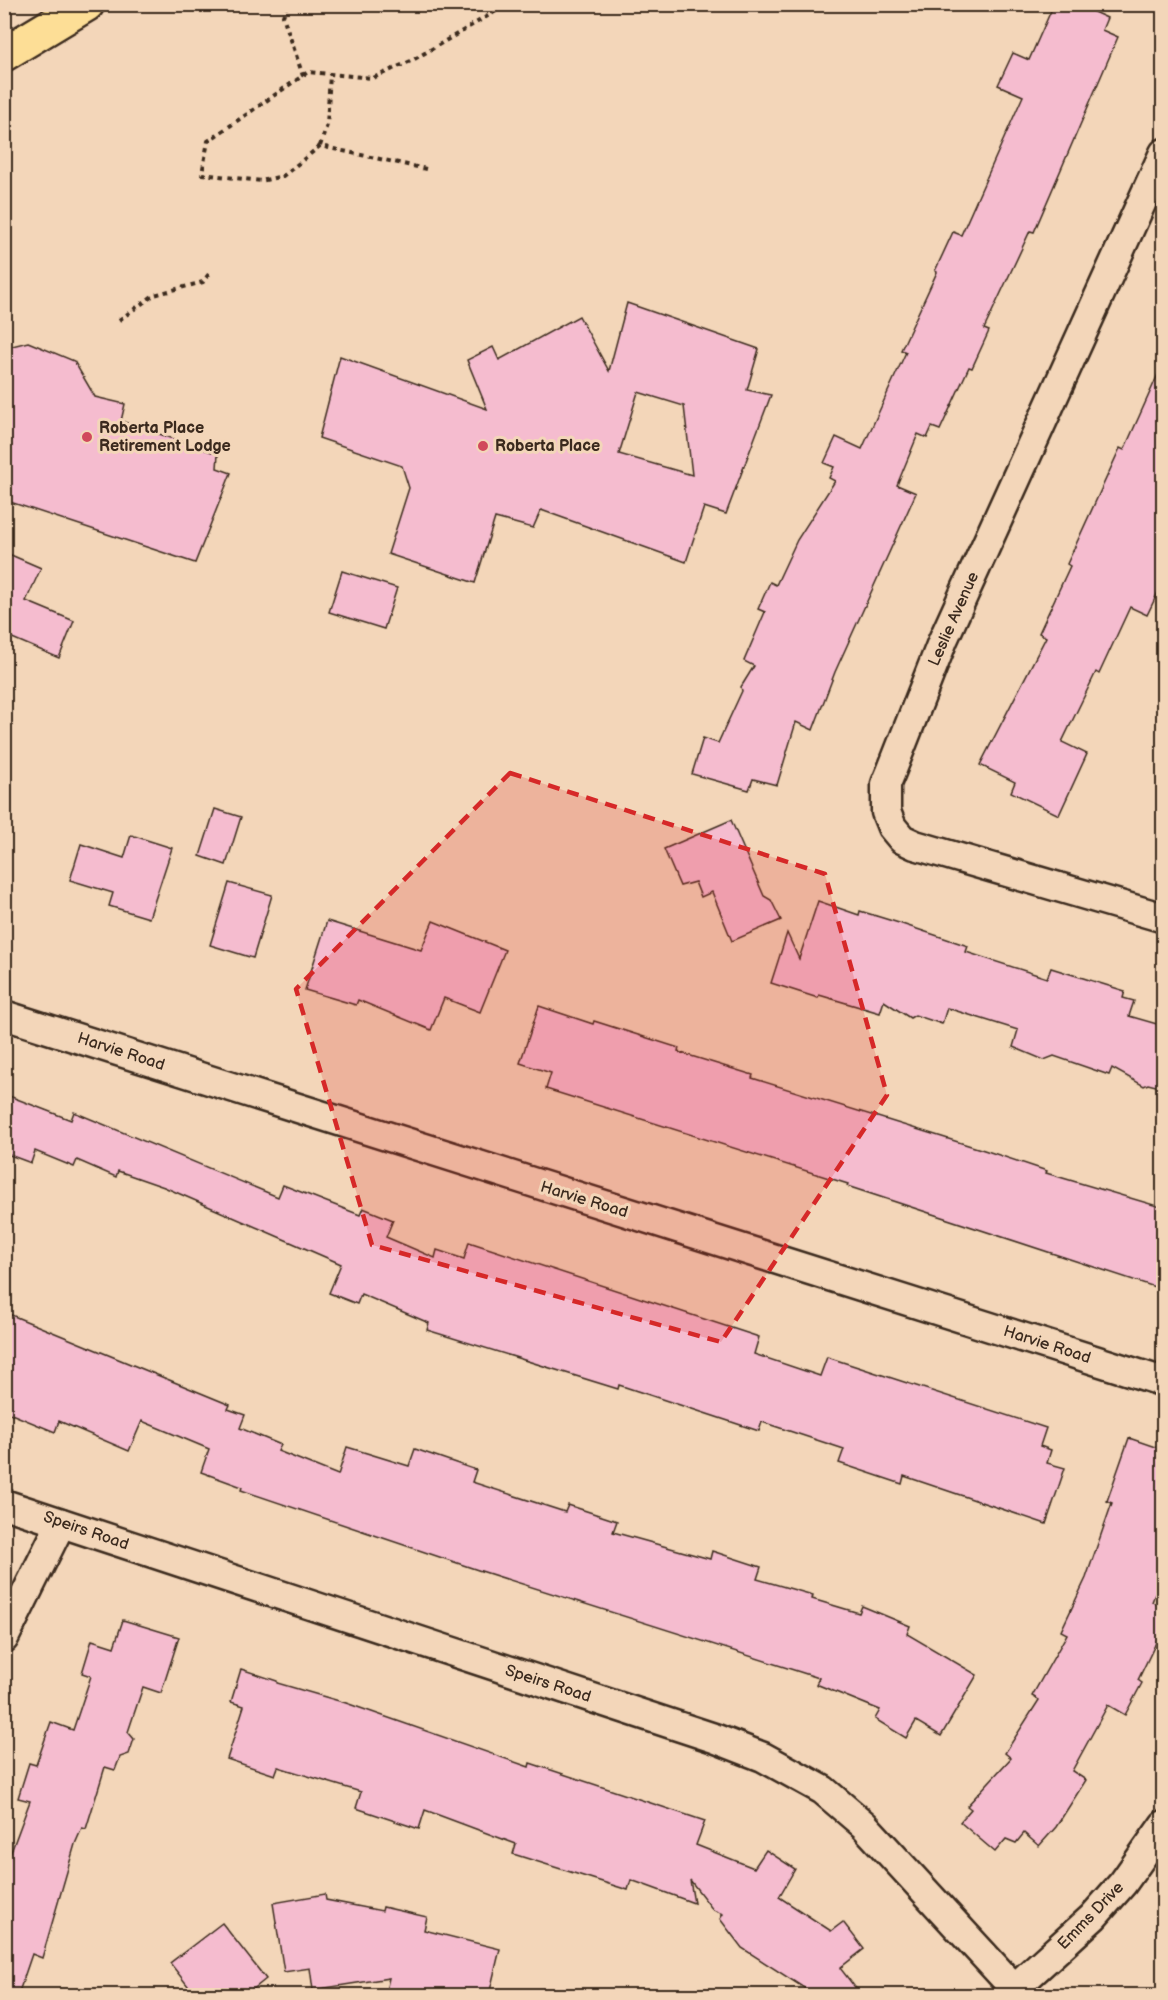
<svg xmlns="http://www.w3.org/2000/svg" width="1168" height="2000" font-family="'Balsamiq Sans',sans-serif">
<rect width="100%" height="100%" fill="#f3d6b9"/>
<filter id="ink" filterUnits="userSpaceOnUse"><feTurbulence type="fractalNoise" baseFrequency=".0167" numOctaves="2"/><feDisplacementMap in="SourceGraphic" scale="12" xChannelSelector="R" yChannelSelector="G"/><feConvolveMatrix kernelMatrix="1 2 1 2 8 2 1 2 1" color-interpolation-filters="sRGB"/></filter>
<g filter="url(#ink)">
<!-- building -->
<g fill="#f5bccf" stroke="#3b2a1e" stroke-width="1.5" fill-rule="evenodd">
<polygon points="1054,4 1076,4 1107,18 1102,30 1118,37 1034,232 1030,231 984,329 989,331 972,368 969,367 940,430 932,427 927,438 918,434 897,485 916,493 835,672 813,730 796,722 777,785 753,779 749,790 692,774 703,738 718,743 742,691 741,687 754,666 744,661 765,612 758,609 770,582 776,585 797,540 835,481 829,478 834,467 824,463 836,437 862,449 906,352 901,350 937,272 935,271 953,232 961,235 1023,96 998,85 1013,53 1029,60"/>
<path d="M627,303l132,46 -12,41 24,5 -45,119 -22,-7 -18,55 -145,-52 -8,18 -38,-10 -20,65 -87,-29 21,-66 -7,-22 -83,-28 21,-82 147,53 -20,-49 26,-13 6,13 80,-44 30,55zM638,392l46,14 8,69 -73,-21z"/>
<polygon points="28,342 74,361 95,397 125,404 121,421 218,454 217,468 231,473 195,563 4,500 4,348"/>
<polygon points="1164,361 1164,580 1147,615 1130,607 1099,674 1096,672 1062,742 1087,754 1059,815 1011,792 1015,782 980,765 1046,637 1039,633 1070,566 1067,564 1120,448 1124,450"/>
<polygon points="4,552 41,568 26,601 74,621 59,658 10,637 4,649"/>
<polygon points="342,571 397,588 384,629 329,612"/>
<polygon points="215,809 241,817 226,865 200,856"/>
<polygon points="731,820 764,896 771,900 781,920 732,941 712,892 701,897 695,882 680,886 664,849"/>
<polygon points="131,835 172,848 149,918 109,906 113,893 70,880 81,844 124,858"/>
<polygon points="229,883 272,895 253,958 210,945"/>
<polygon points="818,901 859,915 860,911 899,923 968,946 966,952 1047,978 1051,968 1125,991 1123,998 1134,1001 1129,1016 1164,1026 1164,1088 1148,1084 1144,1086 1112,1068 1109,1075 1054,1056 1044,1060 1013,1047 1018,1030 947,1008 942,1024 915,1015 910,1018 884,1001 880,1013 819,995 818,998 771,983 787,933 799,959"/>
<polygon points="327,921 421,950 433,921 505,950 480,1012 444,998 431,1030 358,1000 356,1005 305,990"/>
<polygon points="539,1006 593,1024 594,1021 679,1048 678,1052 753,1075 752,1078 984,1150 1047,1171 1046,1173 1164,1208 1164,1290 847,1186 848,1184 546,1089 551,1073 520,1063"/>
<polygon points="4,1094 71,1120 74,1112 278,1197 283,1185 360,1215 363,1208 393,1220 386,1237 435,1258 437,1250 464,1259 469,1242 759,1337 754,1354 820,1376 827,1357 1046,1428 1040,1446 1051,1450 1047,1463 1065,1468 1046,1524 904,1476 902,1484 839,1463 844,1449 762,1422 759,1431 619,1385 618,1389 427,1330 429,1323 361,1294 357,1304 329,1293 341,1264 164,1187 118,1171 116,1177 77,1160 74,1167 35,1151 31,1163 4,1153"/>
<polygon points="4,1312 230,1405 228,1409 245,1415 240,1428 281,1445 278,1451 338,1475 347,1447 409,1466 415,1449 476,1470 472,1482 565,1512 568,1505 617,1521 613,1532 710,1559 712,1551 761,1567 757,1579 813,1595 812,1599 859,1613 862,1606 910,1626 907,1634 977,1675 941,1736 916,1721 906,1738 875,1719 880,1710 816,1684 819,1678 478,1570 241,1490 242,1487 201,1472 209,1449 142,1421 129,1451 59,1421 55,1432 4,1411"/>
<polygon points="1129,1438 1164,1450 1164,1571 1152,1602 1164,1608 1164,1626 1138,1680 1142,1683 1125,1715 1108,1705 1072,1771 1086,1780 1056,1827 1039,1846 1024,1833 1016,1843 1006,1839 995,1852 960,1822 971,1809 967,1806 1011,1758 1005,1753 1039,1700 1032,1696 1067,1634 1061,1631 1086,1578 1112,1503 1107,1501"/>
<polygon points="123,1620 179,1637 161,1693 143,1687 128,1732 134,1739 129,1754 120,1757 115,1770 105,1767 86,1829 82,1828 75,1844 42,1958 32,1954 18,1995 4,1995 4,1871 30,1801 18,1798 29,1763 36,1765 51,1722 73,1730 91,1676 82,1673 92,1640 114,1647"/>
<polygon points="241,1669 277,1681 277,1683 346,1703 529,1767 530,1763 705,1821 696,1845 754,1868 766,1850 795,1869 779,1897 831,1931 843,1922 864,1949 840,1968 861,1995 815,1995 742,1948 720,1919 723,1914 713,1910 690,1880 694,1903 631,1880 628,1890 513,1854 516,1844 425,1810 419,1829 356,1808 361,1792 278,1767 275,1775 227,1759 244,1706 231,1702"/>
<polygon points="325,1894 326,1900 382,1911 383,1907 427,1917 424,1930 500,1949 489,1995 405,1995 386,1991 389,1978 313,1990 310,1968 284,1972 273,1903"/>
<polygon points="222,1923 266,1979 246,1995 195,1995 170,1963"/>
</g>
<g fill="none" stroke-linecap="round" stroke-linejoin="round">
<defs>
<g id="minor">
<polyline points="1164,153 943,640 891,772 886,784 886,812 892,827 902,839 915,845 1164,918"/>
<polyline points="4,1015 1164,1382"/>
<polyline points="4,1504 714,1738 763,1757 823,1790 864,1825 1015,1989"/>
<polyline points="4,1638 61,1523"/>
<polyline points="1006,1996 1093,1917 1123,1883 1164,1825"/>
</g>
<polyline id="primary" points="4,54 87,4"/>
</defs>
<!-- minor casing -->
<use href="#minor" stroke="#3b2a1e" stroke-width="33"/>
<!-- primary casing -->
<use href="#primary" stroke="#3b2a1e" stroke-width="38"/>
<!-- path -->
<g stroke="#3b2a1e" stroke-width="4" stroke-dasharray="4.5 4.5" stroke-linecap="butt">
<polyline points="287,4 283,16 303,76"/>
<polyline points="320,146 327,125 330,74"/>
<polyline points="426,169 320,146 283,176 261,181 202,174 208,141 308,72 373,78 413,60 508,4"/>
<polyline points="119,320 154,295 203,282 211,271"/>
</g>
<!-- minor -->
<use href="#minor" stroke="#f3d6b9" stroke-width="28"/>
<!-- primary -->
<use href="#primary" stroke="#fdde96" stroke-width="33"/>
</g>
</g>
<!-- marked area -->
<path fill="#d62828" fill-opacity="0.2" stroke="#d62828" stroke-width="4.5" stroke-dasharray="12 8" stroke-linejoin="round" d="M510,773l315,101 62,221 -166,247 -349,-97 -76,-256z"/>
<!-- markers -->
<g fill="#d1495b" stroke="#f3d6b9" stroke-width="2">
<circle cx="87" cy="437" r="6"/>
<circle cx="483" cy="446" r="6"/>
</g>
<g text-anchor="middle" dominant-baseline="central" stroke-width="6" stroke-linejoin="round" paint-order="stroke">
<!-- poi labels -->
<g font-size="16" font-weight="bold" fill="#3b2a1e" stroke="#f3d6b9" text-anchor="start">
<text x="99" y="428">Roberta Place<tspan x="99" dy="18">Retirement Lodge</tspan></text>
<text x="495" y="446">Roberta Place</text>
</g>
<!-- street labels -->
<g font-size="16" fill="#3b2a1e" stroke="#f3d6b9">
<text transform="translate(954 619) rotate(-66)">Leslie Avenue</text>
<text transform="translate(121 1052) rotate(18)">Harvie Road</text>
<text transform="translate(584 1200) rotate(17)">Harvie Road</text>
<text transform="translate(1047 1345) rotate(18)">Harvie Road</text>
<text transform="translate(86 1531) rotate(19)">Speirs Road</text>
<text transform="translate(548 1684) rotate(18)">Speirs Road</text>
<text transform="translate(1091 1916) rotate(-46)">Emms Drive</text>
</g>
</g>
<!-- margin -->
<rect width="1168" height="2000" fill="none" stroke="#f3d6b9" stroke-width="24"/>
<rect x="12" y="12" width="1144" height="1976" fill="none" stroke="#3b2a1e" stroke-width="2" filter="url(#ink)"/>
</svg>
